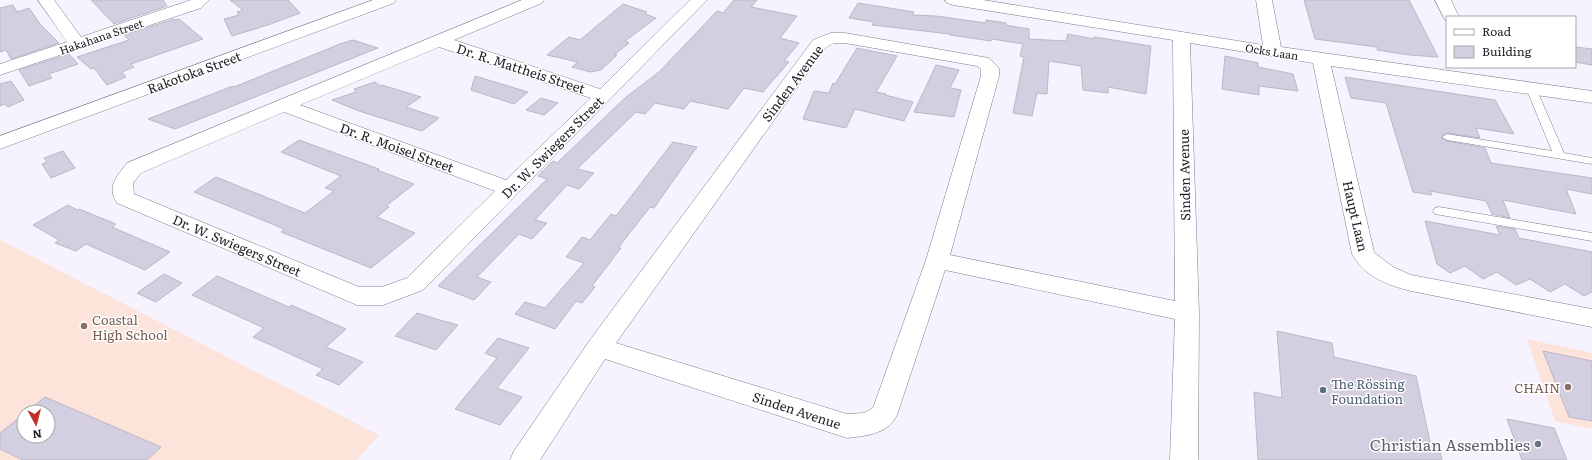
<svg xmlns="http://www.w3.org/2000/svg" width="1592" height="460" font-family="Literata,serif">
<rect width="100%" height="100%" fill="#f6f2fe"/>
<!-- education -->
<g fill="#fde4db" fill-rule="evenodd">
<path d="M0,240l379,195 -22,25h-357zM24,412h24v24h-24z"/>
<polygon points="1527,339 1592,353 1592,429 1555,421"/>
</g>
<!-- building -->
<g fill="#d4cee1" stroke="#bcb6c8">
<polygon points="91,0 163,0 167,6 114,24"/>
<polygon points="230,0 288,0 300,13 268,25 232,36 224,19 239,15 237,12 243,10"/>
<polygon points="734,0 757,0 751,7 797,16 780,38 799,43 784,61 789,62 763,92 744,88 728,109 690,101 684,109 655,103 645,114 636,112 577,169 594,173 579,189 567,185 535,220 547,223 532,239 519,234 477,277 491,282 474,300 438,286 547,179 538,176 553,161 557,163 626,97 659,72 717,11 723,13"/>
<polygon points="1304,0 1409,0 1438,57 1409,55 1377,50 1377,47 1315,39"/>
<polygon points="858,3 914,12 912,15 936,16 986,23 986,20 1006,23 1005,25 1029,29 1029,39 1066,41 1068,34 1094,39 1094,37 1151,46 1146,94 1108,87 1108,93 1083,90 1081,66 1049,61 1047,94 1037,93 1032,116 1013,113 1024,57 1020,56 1023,44 992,39 991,41 950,35 950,34 872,25 874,22 849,18"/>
<polygon points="623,4 647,12 645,14 656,18 625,41 629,43 614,55 617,55 601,70 590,72 572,67 578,62 547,55 569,37 580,40"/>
<polygon points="13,5 17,12 29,8 40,24 59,43 11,59 6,50 0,52 0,8"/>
<polygon points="174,19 175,20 179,19 203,39 131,64 134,67 122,72 126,77 107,85 94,68 91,69 77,57 129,40 124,35"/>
<polygon points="353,40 378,48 175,129 148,119 233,86 234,87 340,44"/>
<polygon points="1575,47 1592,49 1592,65 1575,62"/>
<polygon points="857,48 897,56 876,92 886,94 885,95 913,102 904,121 855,109 846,128 803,119 814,91 829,93 833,83 835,84"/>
<polygon points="69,54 78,64 49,74 52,78 29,86 19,70"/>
<polygon points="1225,56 1258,63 1258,67 1293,74 1298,91 1259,86 1259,95 1222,89"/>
<polygon points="936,65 959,70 950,88 961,90 954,117 914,112"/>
<polygon points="475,76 528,92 514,104 471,90"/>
<polygon points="1345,77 1495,100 1514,134 1476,128 1480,138 1447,133 1441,138 1447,141 1485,148 1491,163 1592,178 1592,194 1566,189 1576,214 1503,200 1510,218 1492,214 1486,201 1430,191 1432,195 1413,192 1386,103 1351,98"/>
<polygon points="11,81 24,100 8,107 5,104 0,106 0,84"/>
<polygon points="375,82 380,86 382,85 421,97 406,107 439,118 422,131 359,111 332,100 356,92 354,89"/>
<polygon points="541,98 558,103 544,115 526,110"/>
<polygon points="299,140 379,169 377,170 414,184 386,206 389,207 377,217 415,233 371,268 281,232 284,229 194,192 216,177 305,213 334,191 325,188 341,176 281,152"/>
<polygon points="673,142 697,147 654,208 650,207 618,248 621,248 592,286 595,287 582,303 576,301 555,329 515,314 525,302 545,308 584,263 566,257 582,237 590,240 611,214 616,216"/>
<polygon points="63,151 75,168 51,178 42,164 47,162 44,158"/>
<polygon points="68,205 77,210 79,209 116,224 112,227 170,252 145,270 86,244 76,251 55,243 59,240 33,225"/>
<polygon points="1425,221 1500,235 1496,226 1515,229 1519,238 1592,252 1592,292 1584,296 1565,284 1550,292 1530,279 1516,285 1497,272 1483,279 1465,266 1450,273 1437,264"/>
<polygon points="164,274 182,283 156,302 137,293"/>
<polygon points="217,276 289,307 291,305 346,329 326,347 363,362 339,385 316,375 323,369 253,337 264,328 192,295"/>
<polygon points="417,313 440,320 458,325 436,350 395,336"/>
<polygon points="1277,331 1332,343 1334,357 1416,376 1430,442 1438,444 1442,460 1258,460 1254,392 1282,398"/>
<polygon points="498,338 529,348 497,388 522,397 500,425 455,409 497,358 485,353"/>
<polygon points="1543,351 1592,361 1592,421 1569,417"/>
<polygon points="45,397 161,447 147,460 23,460 0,449 0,433 24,414 24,436 48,436 48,412 26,412"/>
<polygon points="1507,419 1554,428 1567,460 1522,460"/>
</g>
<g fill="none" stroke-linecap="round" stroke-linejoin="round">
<defs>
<g id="lane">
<polygon points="1531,85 1536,88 1564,153 1592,158 1592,164 1447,140 1442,137 1447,134 1552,151 1526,88"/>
<polygon points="1439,207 1592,233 1592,241 1435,214 1433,211 1435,208"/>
</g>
<g id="street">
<polygon points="38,0 54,0 81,37 191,0 209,0 201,8 0,75 0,64 67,42"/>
<path d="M522,0h22l-2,3 -88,37 146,49 90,-89h17l-284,290 -40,15h-26l-240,-102c-11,-16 0,-27 10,-40zM439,47l152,51 -85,82 -206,-75zM284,112l211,79 -88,87 -25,9h-23l-225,-93 -1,-11 8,-10z"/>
<path d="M945,0h38l280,45 -7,-45h16l9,47 311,44v12l-261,-37 43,186 2,2 17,13 18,8 181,34v18l-181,-36c-24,-6 -46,-14 -59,-37l-39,-191 -123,-20 9,270 -1,147h-28l5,-141 -230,-49 -48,145c-9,19 -31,21 -50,23l-242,-79 -65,101h-30l4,-9 76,-111 223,-300 18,-7h14l138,24 6,1 10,10v8l-49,179 225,46 -2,-261 -220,-35 -6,-2zM834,43h11l132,23 4,3v7l-55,184 -53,148 -9,5 -17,1 -231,-71 209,-295z"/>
<polygon points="1435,0 1451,0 1459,17 1447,17 1447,21 1445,20"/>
</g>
<polygon id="secondary" points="373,0 396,0 394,3 0,149 0,136"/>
</defs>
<!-- lane casing -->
<use href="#lane" stroke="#807a8b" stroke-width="1"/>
<!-- street casing -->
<use href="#street" stroke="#807a8b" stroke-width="1"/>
<!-- secondary casing -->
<use href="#secondary" stroke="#807a8b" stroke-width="1"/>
<!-- lane -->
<use href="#lane" fill="#fff" fill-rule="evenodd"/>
<!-- street -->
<use href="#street" fill="#fff" fill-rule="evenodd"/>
<!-- secondary -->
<use href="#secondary" fill="#fff" fill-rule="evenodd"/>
</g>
<!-- markers -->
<g fill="#8d6e63" stroke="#fff" stroke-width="1.5">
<circle cx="84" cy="326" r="4"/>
<circle cx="1568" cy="387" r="4"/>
</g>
<circle fill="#5c6f8a" stroke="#fff" stroke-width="1.5" cx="1323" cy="390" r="4"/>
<circle fill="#6b7280" stroke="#fff" stroke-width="1.5" cx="1538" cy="444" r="4"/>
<g text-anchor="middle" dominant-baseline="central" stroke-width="3" stroke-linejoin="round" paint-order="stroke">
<!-- far-street labels -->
<g font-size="11" fill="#242229" stroke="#fff">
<text transform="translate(101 36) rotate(-19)">Hakahana Street</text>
<text transform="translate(1272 51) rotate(9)">Ocks Laan</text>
</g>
<!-- street labels -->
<g font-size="13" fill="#242229" stroke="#fff">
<text transform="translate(521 68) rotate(18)">Dr. R. Mattheis Street</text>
<text transform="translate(194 72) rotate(-20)">Rakotoka Street</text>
<text transform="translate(792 83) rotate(-53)">Sinden Avenue</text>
<text transform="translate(397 147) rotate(20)">Dr. R. Moisel Street</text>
<text transform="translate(552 147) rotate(-45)">Dr. W. Swiegers Street</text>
<text transform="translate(1184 175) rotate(-91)">Sinden Avenue</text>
<text transform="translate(1356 216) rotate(77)">Haupt Laan</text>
<text transform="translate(237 245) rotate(23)">Dr. W. Swiegers Street</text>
<text transform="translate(797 410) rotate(18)">Sinden Avenue</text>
</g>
<!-- education labels -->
<g font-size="13" fill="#785e54" stroke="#fff" text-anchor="start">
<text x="92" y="319">Coastal<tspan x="92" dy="15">High School</tspan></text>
<text x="1560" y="387" text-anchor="end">CHAIN</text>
</g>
<!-- service labels -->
<g font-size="13" fill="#4e5e75" stroke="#fff" text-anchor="start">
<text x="1331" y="383">The Rössing<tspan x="1331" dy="15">Foundation</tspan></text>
</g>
<!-- near-worship labels -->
<g font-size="16" fill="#5b616d" stroke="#fff" text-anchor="end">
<text x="1530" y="444">Christian Assemblies</text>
</g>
</g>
<!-- legend -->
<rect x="1446" y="16" width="130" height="52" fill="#ffffff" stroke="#a7a7a9"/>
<rect x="1454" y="29" width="20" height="6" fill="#ffffff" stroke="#a7a7a9"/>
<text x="1482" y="36" font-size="12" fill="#242229">Road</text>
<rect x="1454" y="46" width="20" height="12" fill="#d4cee1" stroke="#a7a7a9"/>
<text x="1482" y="56" font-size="12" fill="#242229">Building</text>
<!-- north arrow -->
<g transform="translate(36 424) rotate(173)"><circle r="19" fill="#ffffff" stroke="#a7a7a9"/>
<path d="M0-3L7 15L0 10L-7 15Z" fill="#bf312a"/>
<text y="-6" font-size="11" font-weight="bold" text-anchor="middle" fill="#242229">N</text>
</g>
</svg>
